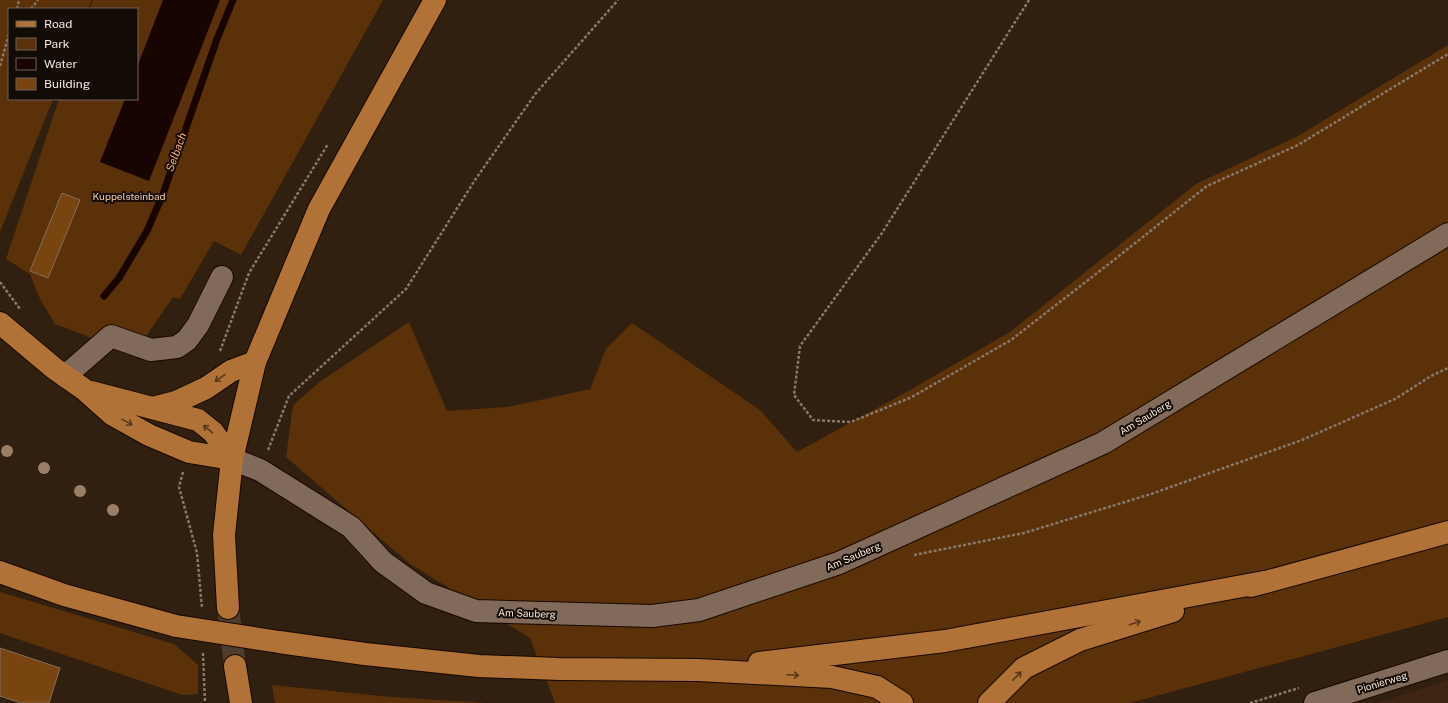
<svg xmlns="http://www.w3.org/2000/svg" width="1448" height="703" font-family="'Public Sans',sans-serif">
<rect width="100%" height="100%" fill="#311f0f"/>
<!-- built -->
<polygon fill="#3d2511" points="1448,680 1448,703 1376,703"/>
<!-- green -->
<g fill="#5a3108">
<polygon points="0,0 92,0 88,9 9,9 9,99 53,99 0,232"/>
<polygon points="93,0 383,0 241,255 214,241 180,299 173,297 142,342 97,340 55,324 40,299 30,274 6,259 59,99 137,99 137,9 90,9"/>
<polygon points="1448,45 1448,617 1130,703 555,703 530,638 410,564 286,457 293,405 321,381 409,322 447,411 508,407 590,389 606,349 632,323 760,410 797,452 910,390 1010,332 1196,184 1298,136"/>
<polygon points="0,592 174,644 198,665 198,694 182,695 0,633"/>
<polygon points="272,685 391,697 486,703 275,703"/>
</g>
<!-- water -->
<polygon fill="#180500" points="163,0 220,0 149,181 100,162 125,99 137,99 137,67"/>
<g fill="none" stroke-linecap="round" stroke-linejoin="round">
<!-- stream -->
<polyline stroke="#180500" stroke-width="7" points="104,296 119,278 147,231 163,194 217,39 233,0"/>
</g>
<!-- building -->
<g fill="#784410" stroke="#846e5d">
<polygon points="62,193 80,200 48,278 30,271"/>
<polygon points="0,648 60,668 49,703 21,703 0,696"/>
</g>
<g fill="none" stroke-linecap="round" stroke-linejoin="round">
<!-- major-tunnel -->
<polyline stroke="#4e3d2e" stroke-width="22" stroke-dasharray="22 11" stroke-linecap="butt" points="228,608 235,666"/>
<defs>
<g id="minor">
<polyline points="66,377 72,370 111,336 151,350 177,347 187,340 198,325 222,277"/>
<polyline points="232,459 260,470 351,527 383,562 426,593 476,611 652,616 699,610 839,563 1103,443 1448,234"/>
<polyline points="1315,703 1448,661"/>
</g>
<g id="major">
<polyline points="0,323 55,369 85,390 113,415 149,435 189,452 232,459"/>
<polyline points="91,392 198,420 213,432 232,459"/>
<polyline points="153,408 176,402 206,388 231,371 255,362"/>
<polyline points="0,572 64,595 176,626"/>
<polyline points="1251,586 1448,532"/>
<polyline points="228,608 224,535 232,459 255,362 319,209 435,0"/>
<polyline points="279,642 365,654 479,666 559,669 698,670 832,677 877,687 902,703"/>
<polyline points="759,663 945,641 1264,582"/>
<polyline points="235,666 241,703"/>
<polyline points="989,703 1024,668 1080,640 1173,611"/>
</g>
</defs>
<!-- minor casing -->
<use href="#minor" stroke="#180800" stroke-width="24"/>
<!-- major casing -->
<use href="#major" stroke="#180800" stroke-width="24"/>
<!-- path -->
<g stroke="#88786b" stroke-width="2.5" stroke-dasharray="3 2" stroke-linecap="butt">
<polyline points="1029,0 882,233 800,346 794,395 813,420 851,422 912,397 1011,340 1119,256 1207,186 1298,145 1448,54"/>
<polyline points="17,9 19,0"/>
<polyline points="31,9 38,0"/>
<polyline points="0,66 9,34"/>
<polyline points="0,282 20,309"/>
<polyline points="220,351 249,273 328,144"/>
<polyline points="268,450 289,396 406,289 475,180 536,93 618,0"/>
<polyline points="183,472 179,487 197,553 202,608"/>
<polyline points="914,555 1024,533 1151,494 1302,440 1395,399 1431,376 1448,368"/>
<polyline points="203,653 205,703"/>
<polyline points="1250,703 1299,688"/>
</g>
<!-- minor -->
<use href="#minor" stroke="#816a59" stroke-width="22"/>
<!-- major -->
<use href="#major" stroke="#b07237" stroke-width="22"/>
<defs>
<polyline id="major-bridge" points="176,626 279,642"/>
</defs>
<!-- major-bridge casing -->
<use href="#major-bridge" stroke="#180800" stroke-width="24" stroke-linecap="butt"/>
<!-- major-bridge -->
<use href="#major-bridge" stroke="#b07237" stroke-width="22"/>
</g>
<!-- trees -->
<g fill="#9b7e66">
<circle cx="7" cy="451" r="6"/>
<circle cx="44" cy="468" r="6"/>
<circle cx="80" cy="491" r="6"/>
<circle cx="113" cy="510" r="6"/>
</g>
<!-- one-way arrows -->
<defs><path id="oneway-shaft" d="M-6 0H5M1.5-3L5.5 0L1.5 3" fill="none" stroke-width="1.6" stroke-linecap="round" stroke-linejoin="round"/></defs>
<g stroke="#5a391b">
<use href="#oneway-shaft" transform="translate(220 378) rotate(145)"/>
<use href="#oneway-shaft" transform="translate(127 422) rotate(29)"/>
<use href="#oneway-shaft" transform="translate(208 429) rotate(-140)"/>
<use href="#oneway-shaft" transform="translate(1135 623) rotate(-18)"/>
<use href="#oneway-shaft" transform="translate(793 675) rotate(3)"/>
<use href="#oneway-shaft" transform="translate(1017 676) rotate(-45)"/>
</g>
<g text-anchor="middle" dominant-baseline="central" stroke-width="4" stroke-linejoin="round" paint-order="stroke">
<!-- park labels -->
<g font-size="10" fill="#f2ccae" stroke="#130b05">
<text x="129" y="196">Kuppelsteinbad</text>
</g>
<!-- street labels -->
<g font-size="10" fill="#f5e8de" stroke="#130b05">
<text transform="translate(1145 417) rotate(-31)">Am Sauberg</text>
<text transform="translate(853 556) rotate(-23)">Am Sauberg</text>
<text transform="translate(527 613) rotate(2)">Am Sauberg</text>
<text transform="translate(1382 682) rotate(-17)">Pionierweg</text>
</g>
<!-- water labels -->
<g font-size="11" font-style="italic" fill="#faae70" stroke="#130b05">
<text transform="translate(176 152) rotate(-70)">Selbach</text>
</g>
</g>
<!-- legend -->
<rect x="8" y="8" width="130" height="92" fill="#130b05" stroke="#6d635c"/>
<rect x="16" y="21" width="20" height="6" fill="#b07237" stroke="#6d635c"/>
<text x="44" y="28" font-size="12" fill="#f5e8de">Road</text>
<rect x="16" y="38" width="20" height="12" fill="#5a3108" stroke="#6d635c"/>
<text x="44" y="48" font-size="12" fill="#f5e8de">Park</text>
<rect x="16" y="58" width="20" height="12" fill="#180500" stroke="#6d635c"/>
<text x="44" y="68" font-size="12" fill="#f5e8de">Water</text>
<rect x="16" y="78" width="20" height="12" fill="#784410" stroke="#6d635c"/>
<text x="44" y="88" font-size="12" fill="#f5e8de">Building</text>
</svg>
